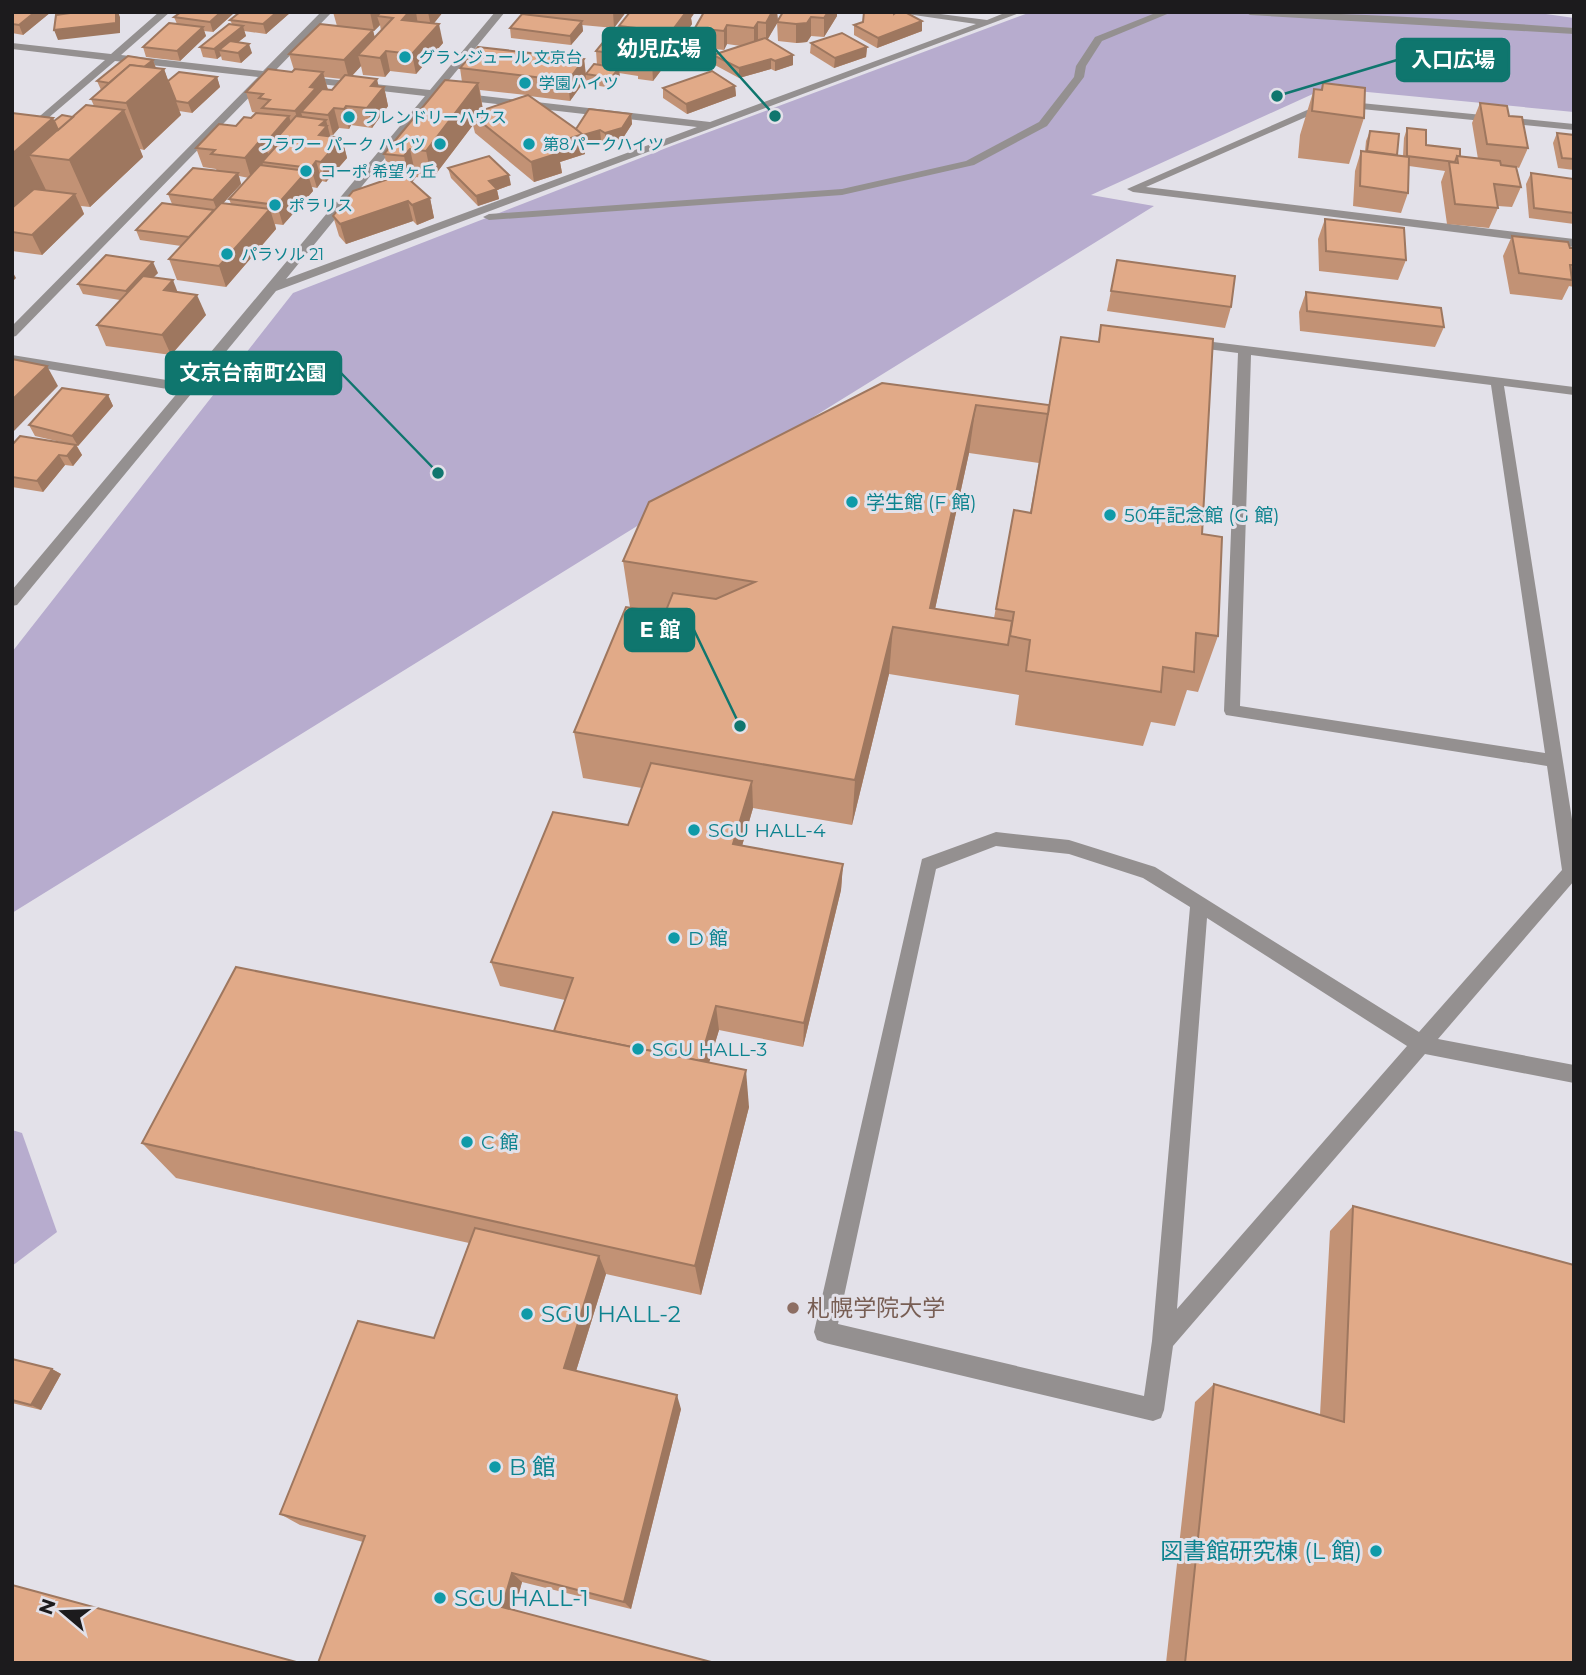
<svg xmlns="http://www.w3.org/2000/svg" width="1586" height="1675" font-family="Montserrat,'Noto Sans JP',sans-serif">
<rect width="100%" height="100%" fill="#e3e1e9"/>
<!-- green -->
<g fill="#b7acce">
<polygon points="1031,12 1532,12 1574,18 1574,112 1326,88 1091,195 1154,206 12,913 12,652 293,293 674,145"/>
<polygon points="12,1130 22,1133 57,1232 12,1266"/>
</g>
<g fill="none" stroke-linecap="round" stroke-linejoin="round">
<!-- lane -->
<path fill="#949090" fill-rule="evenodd" d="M1189,339l385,48v8l-70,-9 70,446v49l-136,158 136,26v18l-149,-29 -252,292 -9,64 -3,8 -8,3 -328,-78 -8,-3 -3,-8 108,-473 74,-27 73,8 86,27 264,165 143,-162 -15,-104 -321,-51 -2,-4 14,-358 -54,-7 -1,-3zM1251,355l240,30 54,368 -305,-47zM996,846l73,8 74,24 47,29 -38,434 -8,55 -306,-72 98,-455zM1207,918l200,128 -230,263z"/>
<!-- street -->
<g fill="#949090" fill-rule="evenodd">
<path d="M159,12h11l-49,43 142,16 58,-59h11l-59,61 157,17 65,-78h10l-65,79 270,31 266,-98 -83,-12h32l62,8 20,-8h15l-746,279 -259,314 -5,1v-16l167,-199 -167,-28v-8l173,28 240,-287 -157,-18 -252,258 -4,1v-11l246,-249 -143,-16 -103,88v-9l93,-80 -93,-11v-6l99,11zM435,97l262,30 -411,152z"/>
<polygon points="1158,12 1172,12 1102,41 1086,66 1084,77 1047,126 974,165 842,195 489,220 483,217 489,214 842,189 966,161 1039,122 1074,77 1076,66 1095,37"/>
<path d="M1245,12c110,0 219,8 329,16v6l-324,-19z"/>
<polygon points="1330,100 1574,124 1574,130 1331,106 1146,187 1574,239 1574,247 1133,192 1127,189"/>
</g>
</g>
<!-- wall -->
<g fill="#c29275" fill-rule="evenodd">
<polygon points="12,12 51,12 23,35 12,33"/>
<polygon points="235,12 213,32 204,31 206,36 180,61 146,57 143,47 177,24 174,17"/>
<polygon points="240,12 291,12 266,34 244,31 246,36 238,42 252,53 241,63 222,60 221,56 217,59 203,57 200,47 232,24 230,20"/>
<path d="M333,12h110l-9,11 9,20 -27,31 -26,-3 -5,6 -22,-2 -2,-9 -9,10 26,10 6,1 4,19 -16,22 -21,-3 -2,4 -10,-1 -6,7h-3v1l12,2 5,20 -21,24 -4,-1 -5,7 -5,-1 1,4 -30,34 -8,-1 1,5 -50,58 -49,-7 -8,-21 12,-13 -41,-6 -4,-10 79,-20 -43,-6 -4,-10 49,-23 -1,-2 -13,-2 -7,-19 55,-30 13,-4 -12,-2 -6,-20 46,-20 2,-2 -5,-16 48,-28zM380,25l1,6 -6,6 -2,-6h1zM324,77l18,2 -10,11 -4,-1zM239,176l10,2 -20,21 2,5 -8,-1 18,-19z"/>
<polygon points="530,12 626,12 614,28 582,25 583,31 571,45 511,38 510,28 531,15"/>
<path d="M630,12h65l-4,6 1,6 -19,28 -5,-1 1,9 -16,21 -15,-2v-3l-19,-3 1,5 -8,10 -25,-4 -1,-5 -16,22 -41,-5 47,34 55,-16 1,10 -9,14 -17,5 -5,-3 -17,5 1,9 -25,8 2,11 -28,9 -59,-49 -2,-8 -41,54 -16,-2 -4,5 18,16 4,20 -17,7 -4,-4 -67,23 -7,-8 -6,-20 57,-38 -6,-24 78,-72 -2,-14 124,-9 2,15 11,-9 -1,-14 24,-20 -1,-5zM480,90l46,5 -43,15z"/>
<polygon points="704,12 777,12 778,21 783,12 837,12 837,16 824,37 811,36 807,42 796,43 778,41 777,22 768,39 793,65 775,71 771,69 739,78 713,64 713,55 741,46 727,44 724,50 696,47 695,28"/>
<polygon points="894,14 922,31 877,48 854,35 854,25"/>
<polygon points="811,43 867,47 866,57 834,68 810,53"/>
<polygon points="153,60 156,68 164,69 168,81 217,77 220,87 192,113 179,111 181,115 144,150 140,149 143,157 90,207 81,206 84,214 42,255 12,251 12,113 53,118 54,121 73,117 94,106 91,99 101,90 97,81"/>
<polygon points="1323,83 1364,118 1349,164 1298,158 1300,135 1314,89 1321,90"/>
<polygon points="735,86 736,96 687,114 663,98 663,88"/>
<polygon points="1480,103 1509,116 1528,148 1519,168 1516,167 1521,187 1512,207 1498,206 1498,208 1489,228 1447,224 1441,182 1445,171 1409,166 1408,193 1401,213 1353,206 1355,171 1361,151 1365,151 1366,141 1370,131 1397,155 1403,156 1404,138 1407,128 1426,145 1460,157 1478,159 1472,123"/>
<polygon points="1557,133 1574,135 1574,170 1558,168 1553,143"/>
<polygon points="448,168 511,185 497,190 499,199 478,206 451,178"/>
<polygon points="1531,173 1574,179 1574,224 1529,218 1526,184"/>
<polygon points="1325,219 1406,260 1398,280 1319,271 1318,239"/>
<polygon points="1512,236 1574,248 1574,287 1569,286 1562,300 1510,294 1503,256"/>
<polygon points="1117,260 1231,307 1225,328 1107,311"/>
<polygon points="158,273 153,277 178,292 206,315 171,355 106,346 97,325 120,300 83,294 78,284"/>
<polygon points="1306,292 1444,327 1435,347 1300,331 1299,312"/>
<path d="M1101,325l101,209 16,102 -20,56 -11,-2 -12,36 -24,-4 -8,24 -128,-21 4,-30 -130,-21 -37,151 -99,-17 -11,38 101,18 -2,26 -38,157 -84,-17 -10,32 40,45 -48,188 -95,-21 -30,97 105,38 -50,200 -109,-27 -8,29 -196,52 45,-121 -63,-17 -20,-11 154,-176 35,-95 -293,-65 -34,-35 412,-112 11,-31 -65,-14 -9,-24 137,-137 14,-37 -59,-10 -9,-46 56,-125 -7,-46 259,-178 167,22 12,-68 37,5zM969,453l70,10 -9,50 -16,-3 -20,108 -59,-9z"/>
<polygon points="108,395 113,406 78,446 77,446 82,455 73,466 65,465 43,492 12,487 12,445 65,443 35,436 29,425"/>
<polygon points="1353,1206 1574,1663 1166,1663 1195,1402 1214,1384 1320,1415 1330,1231"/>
<polygon points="12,1359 52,1369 61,1374 41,1410 12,1403"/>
</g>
<!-- shaded-wall -->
<g fill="#9e775f">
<polygon points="35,12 51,12 23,35 19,25"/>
<polygon points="116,12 118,12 120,17 120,33 58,40 54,30"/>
<polygon points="221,12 235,12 213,32 210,22"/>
<polygon points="277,12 291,12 266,34 263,24"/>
<polygon points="370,12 392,12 377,16 380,25 374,31"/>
<polygon points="409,12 416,12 418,25 402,20"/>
<polygon points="428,12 443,12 431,27"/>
<polygon points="613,12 626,12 614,28"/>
<polygon points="686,12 695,12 691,18 692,24 673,52 671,32"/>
<polygon points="771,12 777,12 778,22 766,42 766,23"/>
<polygon points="828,12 837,12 837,16 824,37 824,18"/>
<polygon points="811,17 811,36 807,42 796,43 796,24"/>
<polygon points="582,21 583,31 571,45 570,36"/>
<polygon points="922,21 922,31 877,48 878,38"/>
<polygon points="758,22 758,41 754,47 754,28"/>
<polygon points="439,24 443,43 416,74 412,54"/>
<polygon points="727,25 727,44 724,50 724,31"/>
<polygon points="243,26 246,36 227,51 219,50 221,56 217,59 214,49"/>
<polygon points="203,27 206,36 180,61 177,51"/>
<polygon points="373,30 377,49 358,55 361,66 349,79 344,60"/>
<polygon points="667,41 669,60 653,81 652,62"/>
<polygon points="249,44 252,53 241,63 238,53"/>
<polygon points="867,47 866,57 834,68 835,58"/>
<polygon points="386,51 390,71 385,77 380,58"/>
<polygon points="793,55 793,65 775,71 775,61"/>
<polygon points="584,59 586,79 570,101 568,81"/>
<polygon points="771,59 771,69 739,78 739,68"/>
<polygon points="153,60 156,69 122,85"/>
<polygon points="619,68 620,78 612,88 611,78"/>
<polygon points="164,69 181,115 144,150 126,103"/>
<polygon points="323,72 328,91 301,112 305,126 301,131 295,111 310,87"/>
<polygon points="217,77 220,87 192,113 188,103"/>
<polygon points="377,79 380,92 384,87 388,106 372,128 367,108 371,86"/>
<polygon points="478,83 483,111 471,114 473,125 432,179 426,151"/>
<polygon points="735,86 736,96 687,114 686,104"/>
<polygon points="346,106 351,125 349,129 344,109"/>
<polygon points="334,108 339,128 333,135 328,115"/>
<polygon points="124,110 143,157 90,207 69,160 29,155 46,190 12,215 12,154 53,118 71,158"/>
<polygon points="631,114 632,124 623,138 606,143 605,133"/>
<polygon points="289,116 295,136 280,142 274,141 278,155 276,157 270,138"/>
<polygon points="326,120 331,139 319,135 320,125"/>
<polygon points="600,130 601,140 585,145 583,135"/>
<polygon points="583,134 585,154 560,162 562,173 534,182 531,162 550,145"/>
<polygon points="263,137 269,157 262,162 263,164 251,178 245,158"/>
<polygon points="342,138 347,158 326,182 321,162"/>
<polygon points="410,149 416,177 410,185 404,156"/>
<polygon points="316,161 322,181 317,188 311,168"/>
<polygon points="307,171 313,191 283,225 277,205"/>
<polygon points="238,173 241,184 217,210 213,200"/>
<polygon points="509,175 511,185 497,190 499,199 478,206 476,196 489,181"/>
<polygon points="75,194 84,214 42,255 32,235"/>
<polygon points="430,198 434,218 417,225 412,205"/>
<polygon points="408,201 413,221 346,244 340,224"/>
<polygon points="270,209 276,229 226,287 219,266"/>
<polygon points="153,262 158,273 130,301 126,291"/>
<polygon points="12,271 16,278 12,282"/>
<polygon points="173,280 181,301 164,290"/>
<polygon points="197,295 206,315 171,355 162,335"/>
<polygon points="47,366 58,386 12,433 12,400"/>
<polygon points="108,395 113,406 78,446 72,436"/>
<polygon points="976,405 969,453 930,632 930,608"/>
<polygon points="76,445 82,455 73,466 67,456"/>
<polygon points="59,455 65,465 43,492 37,481"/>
<polygon points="893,627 889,674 852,825 855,780"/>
<polygon points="752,781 753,808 735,870 733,844"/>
<polygon points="843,864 841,890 803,1047 804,1023"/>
<polygon points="716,1006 719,1030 699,1096 696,1074"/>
<polygon points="746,1070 749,1107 701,1295 695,1266"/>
<polygon points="599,1256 606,1274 572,1384 564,1368"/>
<polygon points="52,1369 61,1374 41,1410 31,1405"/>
<polygon points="677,1395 681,1409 631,1609 624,1602"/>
<polygon points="512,1573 522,1582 513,1615 502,1607"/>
</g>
<!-- building -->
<g fill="#e1aa88" stroke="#9e775f" stroke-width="2">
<polygon points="12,12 35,12 19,25 12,24"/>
<polygon points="77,12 116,12 116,23 54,30 56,15"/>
<polygon points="181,12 221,12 210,22 174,17"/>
<polygon points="240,12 277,12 263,24 230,20"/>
<polygon points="381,12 409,12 402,20 439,24 412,54 386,51 380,58 358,55 393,18 377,16"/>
<polygon points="630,12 686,12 671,32 619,26"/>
<polygon points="704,12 772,12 766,23 758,22 754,28 727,25 724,31 695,28"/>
<polygon points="783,12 828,12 824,18 811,17 807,23 796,24 777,22"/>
<polygon points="864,12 894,12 894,14 897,12 905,12 922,21 878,38 854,25 863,22"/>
<polygon points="522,14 582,21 570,36 510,28"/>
<polygon points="169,23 203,27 177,51 143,47"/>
<polygon points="229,24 243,26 214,49 200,47"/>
<polygon points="320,24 373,30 344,60 289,54"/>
<polygon points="613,30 653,36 651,39 667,41 652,62 637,60 639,57 596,51"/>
<polygon points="842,33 867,47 835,58 811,43"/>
<polygon points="765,38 793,55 775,61 771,59 739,68 713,55"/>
<polygon points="230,41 249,44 238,53 219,50"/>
<polygon points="478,47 584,59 568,81 460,68"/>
<polygon points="128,56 153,60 144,67 130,65 109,83 97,81"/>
<polygon points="594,64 619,68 611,78 586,74"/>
<polygon points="130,65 164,69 126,103 91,99"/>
<polygon points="268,69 292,72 295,69 323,72 310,87 316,88 295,111 262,108 270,100 259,98 263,94 246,92"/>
<polygon points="712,71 735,86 686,104 663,88"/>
<polygon points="179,72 217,77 188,103 176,101 168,81"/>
<polygon points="345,75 377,79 371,86 384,87 367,108 346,106 344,109 334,108 328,115 301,112 322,89 332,90"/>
<polygon points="445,80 478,83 426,151 410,149 404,156 384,154"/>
<polygon points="1323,83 1365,88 1364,118 1312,111 1314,89 1322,90"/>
<polygon points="528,95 583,134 550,145 559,153 531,162 471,114"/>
<polygon points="1480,103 1507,106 1509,116 1522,117 1528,148 1487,144"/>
<polygon points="86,105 124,110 69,160 29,155"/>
<polygon points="589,109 631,114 622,128 605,133 600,130 583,135 576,129"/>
<polygon points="12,113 53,118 12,154"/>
<polygon points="256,113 289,116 270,138 263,137 245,158 211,154 215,150 196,148 219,124 236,126 244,117 251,118"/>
<polygon points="62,115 73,117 58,130 54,121"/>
<polygon points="296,116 326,120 320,125 327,126 319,135 342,138 321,162 316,161 311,168 262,162 280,142 274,141"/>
<polygon points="1407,128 1426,130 1426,145 1460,149 1460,157 1457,156 1455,162 1407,156"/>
<polygon points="1370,131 1399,134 1397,155 1367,151"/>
<polygon points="1557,133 1574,135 1574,159 1562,158"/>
<polygon points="1361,151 1409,157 1408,193 1360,186"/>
<polygon points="489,156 509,175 489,181 497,189 476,196 448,168"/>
<polygon points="1457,156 1500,161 1501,165 1516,167 1521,187 1494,184 1498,208 1455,204 1449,162 1458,163"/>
<polygon points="260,165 307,171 277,205 229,199"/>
<polygon points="193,168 238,173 213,200 168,194"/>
<polygon points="1531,173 1574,179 1574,213 1534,208"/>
<polygon points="403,174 430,198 412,205 408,201 340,224 333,216 353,191"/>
<polygon points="34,189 75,194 32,235 12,232 12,208"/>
<polygon points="162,203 214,210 189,237 136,230"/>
<polygon points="221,203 270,209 219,266 169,259"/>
<polygon points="1325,219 1404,228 1406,260 1326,251"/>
<polygon points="1512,236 1568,242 1570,248 1574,248 1574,265 1570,265 1572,280 1519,273"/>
<polygon points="106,255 153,262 126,291 78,284"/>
<polygon points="1117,260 1235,276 1231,307 1111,291"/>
<polygon points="143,276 173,280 164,290 197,295 162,335 97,325"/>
<polygon points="1306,292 1441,308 1444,327 1307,311"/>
<polygon points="1101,325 1213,339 1202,534 1222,537 1218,636 1196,633 1194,672 1163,667 1161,692 1026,671 1030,640 1010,636 1014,612 996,609 1014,510 1031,513 1061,337 1099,342"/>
<polygon points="12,359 47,366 12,400"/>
<polygon points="882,383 1049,405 1048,414 976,405 930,608 1012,621 1008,645 893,627 855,780 574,732 626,607 665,613 673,593 716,599 755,582 623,561 649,502"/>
<polygon points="62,388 108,395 72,436 29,425"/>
<polygon points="20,436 76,445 67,456 59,455 37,481 12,477 12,445"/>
<polygon points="651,763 752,781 733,844 843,864 804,1023 716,1006 700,1061 554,1031 573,978 491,962 553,812 628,825"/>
<polygon points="236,967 746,1070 695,1266 142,1143"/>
<polygon points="1353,1206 1574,1265 1574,1663 1185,1663 1214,1384 1344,1422"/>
<polygon points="475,1228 599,1256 564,1368 677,1395 624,1602 512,1573 502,1607 715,1663 318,1663 365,1536 280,1514 358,1321 434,1338"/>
<polygon points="12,1359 52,1369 31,1405 12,1400"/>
<polygon points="12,1585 300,1663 12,1663"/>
</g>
<!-- markers -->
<g fill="#0f9aa8" stroke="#e3e1e9" stroke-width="2.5">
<circle cx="405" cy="57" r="7"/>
<circle cx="525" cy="83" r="7"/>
<circle cx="349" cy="117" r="7"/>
<circle cx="440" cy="144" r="7"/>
<circle cx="529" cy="144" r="7"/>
<circle cx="306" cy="171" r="7"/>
<circle cx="275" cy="205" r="7"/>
<circle cx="227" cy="254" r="7"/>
<circle cx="852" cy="502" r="7"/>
<circle cx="1110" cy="515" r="7"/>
<circle cx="694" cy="830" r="7"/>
<circle cx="674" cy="938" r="7"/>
<circle cx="638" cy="1049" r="7"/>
<circle cx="467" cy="1142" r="7"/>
<circle cx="527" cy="1314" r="7"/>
<circle cx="495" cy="1467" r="7"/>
<circle cx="1376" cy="1551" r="7"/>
<circle cx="440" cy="1598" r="7"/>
</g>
<circle fill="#8d6e63" stroke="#e3e1e9" stroke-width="2.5" cx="793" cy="1308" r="7"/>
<g text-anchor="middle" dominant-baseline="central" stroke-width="6" stroke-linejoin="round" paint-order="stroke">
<!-- far-culture labels -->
<g font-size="16" fill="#0d838f" stroke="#e3e1e9" text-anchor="start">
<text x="419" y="57">グランジュール 文京台</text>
<text x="539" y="83">学園ハイツ</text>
<text x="363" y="117">フレンドリーハウス</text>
<text x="426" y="144" text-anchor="end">フラワー パーク ハイツ</text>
<text x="543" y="144">第8パークハイツ</text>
<text x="320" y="171">コーポ 希望ヶ丘</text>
<text x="289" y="205">ポラリス</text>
<text x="241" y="254">パラソル 21</text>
</g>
<!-- culture labels -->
<g font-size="19" fill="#0d838f" stroke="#e3e1e9" text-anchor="start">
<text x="866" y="502">学生館 (F 館)</text>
<text x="1124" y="515">50年記念館 (G 館)</text>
<text x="708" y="830">SGU HALL-4</text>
<text x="688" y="938">D 館</text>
<text x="652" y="1049">SGU HALL-3</text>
<text x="481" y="1142">C 館</text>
</g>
<!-- near-education labels -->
<g font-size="23" fill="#785e54" stroke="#e3e1e9" text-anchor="start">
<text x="807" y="1308">札幌学院大学</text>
</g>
<!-- near-culture labels -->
<g font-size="23" fill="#0d838f" stroke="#e3e1e9" text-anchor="start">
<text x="541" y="1314">SGU HALL-2</text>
<text x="509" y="1467">B 館</text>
<text x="1362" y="1551" text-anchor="end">図書館研究棟 (L 館)</text>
<text x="454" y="1598">SGU HALL-1</text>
</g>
</g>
<!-- callouts -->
<path fill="none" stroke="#0f766e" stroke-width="2.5" d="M775 116L715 49M1277 96L1397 60M438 473L341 373M740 726L694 630"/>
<g fill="#0f766e" stroke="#e3e1e9" stroke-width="2.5">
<circle cx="775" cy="116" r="7"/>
<circle cx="1277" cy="96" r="7"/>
<circle cx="438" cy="473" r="7"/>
<circle cx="740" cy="726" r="7"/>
</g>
<g fill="#0f766e" stroke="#0f766e" stroke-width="2.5">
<rect x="603" y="28" width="112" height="42" rx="7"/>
<rect x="1397" y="39" width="112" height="42" rx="7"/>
<rect x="166" y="352" width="175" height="42" rx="7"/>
<rect x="625" y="609" width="69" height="42" rx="7"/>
</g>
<g font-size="21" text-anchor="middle" font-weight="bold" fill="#fff">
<text x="659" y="56">幼児広場</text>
<text x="1453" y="67">入口広場</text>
<text x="253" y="380">文京台南町公園</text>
<text x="660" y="637">E 館</text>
</g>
<!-- border -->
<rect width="1586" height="1675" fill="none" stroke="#1c1b1d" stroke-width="28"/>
<!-- north arrow -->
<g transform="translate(63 1612) rotate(289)" stroke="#e3e1e9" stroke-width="5" paint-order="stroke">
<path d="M0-5L12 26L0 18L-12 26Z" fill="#1c1b1d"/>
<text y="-10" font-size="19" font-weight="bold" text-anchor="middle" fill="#1c1b1d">N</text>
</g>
</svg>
